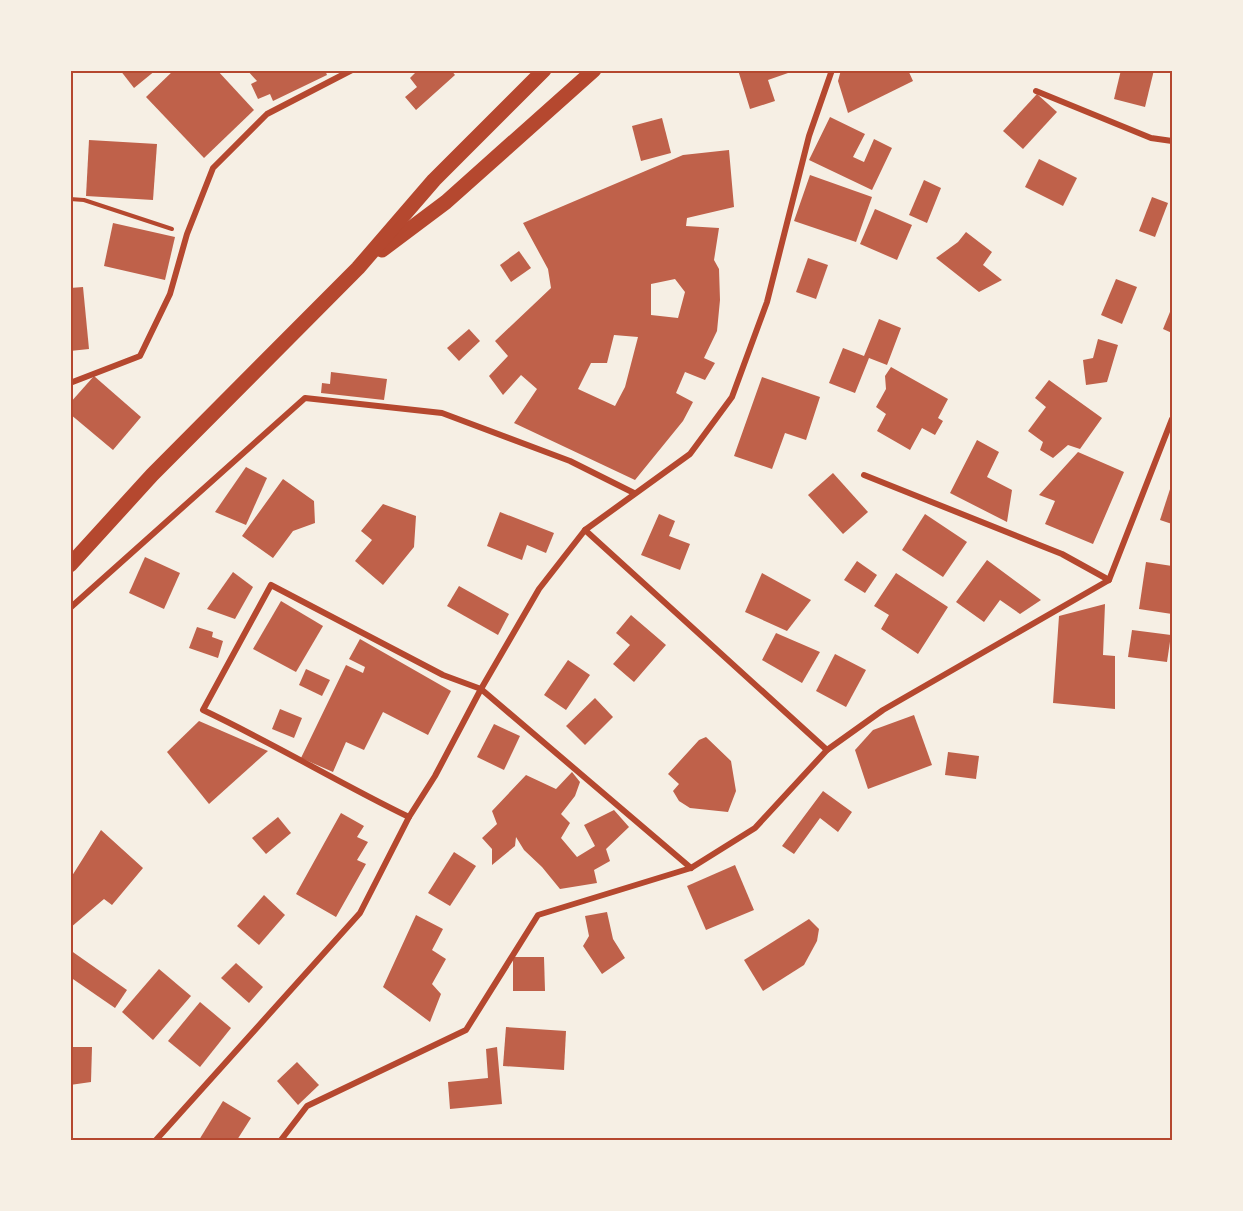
<svg xmlns="http://www.w3.org/2000/svg" width="1243" height="1211" font-family="Manrope,sans-serif">
<rect width="100%" height="100%" fill="#f6efe4"/>
<!-- building -->
<g fill="#bf614a" fill-rule="evenodd">
<polygon points="120,70 156,70 134,88"/>
<polygon points="174,70 217,70 254,110 204,158 146,97"/>
<polygon points="247,70 325,70 327,75 273,101 270,94 258,99 251,84 257,81"/>
<polygon points="418,70 451,70 455,75 416,110 405,97 417,87 410,78"/>
<polygon points="738,70 787,70 788,73 768,80 775,101 750,109"/>
<polygon points="841,70 908,70 913,81 848,113 838,81"/>
<polygon points="1121,70 1154,70 1145,107 1114,99"/>
<polygon points="1037,94 1057,112 1023,149 1003,131"/>
<polygon points="830,117 865,134 853,157 864,162 874,139 892,148 872,190 809,160"/>
<polygon points="662,118 671,153 641,161 632,126"/>
<polygon points="89,140 157,144 153,200 86,196"/>
<path d="M729,150l5,57 -47,11 -1,8 33,2 -5,32 5,9 1,31 -3,31 -13,27 11,5 -10,17 -20,-8 -9,21 17,9 -10,19 -48,59 -121,-57 23,-34 -16,-14 -18,20 -14,-19 19,-20 -13,-15 56,-53 -3,-19 -25,-46 160,-68zM675,279l10,13 -7,26 -27,-3v-31zM614,335l24,2 -13,50 -10,19 -37,-17 13,-26h16z"/>
<polygon points="1039,159 1077,178 1063,206 1025,187"/>
<polygon points="810,175 872,197 856,242 794,221"/>
<polygon points="924,180 941,188 927,223 909,215"/>
<polygon points="1152,197 1168,203 1155,237 1139,231"/>
<polygon points="875,209 912,225 897,260 860,244"/>
<polygon points="113,223 175,237 165,280 104,266"/>
<polygon points="966,232 992,252 983,265 1002,280 979,292 936,258 958,242"/>
<polygon points="519,251 531,268 511,282 500,265"/>
<polygon points="808,258 828,265 816,299 796,292"/>
<polygon points="1116,279 1137,287 1122,324 1101,315"/>
<polygon points="83,287 89,349 70,351 70,288"/>
<polygon points="1172,307 1172,333 1163,329"/>
<polygon points="879,319 901,328 887,365 869,358 855,393 829,383 843,348 864,356"/>
<polygon points="469,329 480,341 459,361 447,348"/>
<polygon points="1098,339 1118,345 1107,382 1086,385 1083,360 1093,358"/>
<polygon points="891,367 948,399 938,418 943,421 935,435 922,428 910,450 877,431 886,414 876,407 886,389 885,376"/>
<polygon points="331,372 387,379 384,400 321,393 322,383 330,384"/>
<polygon points="94,376 141,417 113,450 70,414 70,403"/>
<polygon points="762,377 820,397 806,440 785,433 772,469 734,456"/>
<polygon points="1049,380 1102,418 1080,449 1068,445 1053,458 1040,450 1043,442 1028,431 1046,407 1035,398"/>
<polygon points="977,440 999,452 987,477 1012,490 1007,522 950,493"/>
<polygon points="1078,452 1124,472 1093,544 1045,524 1055,501 1039,495"/>
<polygon points="246,467 267,478 246,525 215,512"/>
<polygon points="833,473 868,512 843,534 808,495"/>
<polygon points="283,479 314,501 315,523 293,531 273,558 242,536"/>
<polygon points="1172,483 1172,524 1160,520"/>
<polygon points="383,504 416,516 414,547 383,585 355,561 372,540 361,531"/>
<polygon points="500,512 554,533 546,553 527,545 522,560 487,546"/>
<polygon points="659,514 675,521 669,536 690,544 680,570 641,555"/>
<polygon points="925,514 967,542 943,577 902,550"/>
<polygon points="145,557 180,573 164,609 129,593"/>
<polygon points="987,560 1041,600 1020,614 1000,600 984,622 956,602"/>
<polygon points="857,561 877,575 865,593 844,580"/>
<polygon points="1146,562 1172,566 1172,614 1139,609"/>
<polygon points="233,572 253,587 235,619 207,609"/>
<polygon points="762,573 811,600 787,631 745,612"/>
<polygon points="896,573 948,607 918,654 881,629 889,615 874,606"/>
<polygon points="459,586 509,614 498,635 447,606"/>
<polygon points="281,601 323,626 296,672 253,649"/>
<polygon points="1105,604 1103,655 1115,656 1115,709 1053,703 1059,616"/>
<polygon points="631,615 666,645 634,682 613,664 630,645 616,633"/>
<polygon points="197,627 213,632 212,637 223,641 218,658 189,648"/>
<polygon points="1132,630 1171,635 1167,662 1128,657"/>
<polygon points="776,633 820,652 802,683 762,660"/>
<polygon points="360,639 451,691 428,735 383,712 364,750 346,742 333,772 301,758 346,665 363,673 365,667 349,659"/>
<polygon points="835,654 866,670 846,707 816,691"/>
<polygon points="568,660 590,675 566,710 544,695"/>
<polygon points="306,669 330,680 322,696 299,685"/>
<polygon points="595,698 613,717 585,745 566,726"/>
<polygon points="280,709 302,718 294,738 272,729"/>
<polygon points="914,715 932,765 868,789 855,750 873,730"/>
<polygon points="199,721 268,751 209,804 167,752"/>
<polygon points="494,724 520,736 504,770 477,757"/>
<polygon points="706,737 731,761 736,791 728,812 690,808 679,801 673,791 679,784 668,774 699,740"/>
<polygon points="948,752 979,756 976,779 945,775"/>
<polygon points="572,772 580,782 575,796 561,814 570,823 561,838 577,857 595,846 584,825 614,810 629,827 606,849 610,861 594,870 597,883 560,889 542,867 524,850 516,837 515,846 492,865 492,849 482,838 497,824 492,811 526,775 556,789"/>
<polygon points="823,791 852,812 838,832 820,818 794,854 782,846"/>
<polygon points="341,813 364,826 357,837 368,842 357,860 366,864 336,917 296,894"/>
<polygon points="278,817 291,833 266,854 252,838"/>
<polygon points="101,830 143,868 112,905 104,899 70,928 70,879"/>
<polygon points="454,852 476,866 450,906 428,893"/>
<polygon points="735,865 754,910 706,930 687,886"/>
<polygon points="264,895 285,915 259,945 237,926"/>
<polygon points="607,912 613,939 625,958 602,974 583,946 589,936 585,916"/>
<polygon points="416,915 443,929 432,950 446,959 432,984 441,994 430,1022 383,987"/>
<polygon points="809,919 819,929 817,941 804,965 763,991 744,960"/>
<polygon points="70,950 127,990 115,1008 70,977"/>
<polygon points="513,957 544,957 545,991 513,991"/>
<polygon points="236,963 263,987 249,1003 221,978"/>
<polygon points="159,969 191,996 153,1040 122,1012"/>
<polygon points="200,1002 231,1028 200,1067 168,1041"/>
<polygon points="506,1027 566,1031 564,1070 503,1066"/>
<polygon points="70,1047 92,1047 91,1082 70,1085"/>
<polygon points="497,1047 502,1104 450,1109 448,1082 488,1078 486,1049"/>
<polygon points="297,1062 319,1085 298,1105 277,1081"/>
<polygon points="223,1101 251,1118 237,1140 199,1140"/>
</g>
<g fill="none" stroke-linecap="round" stroke-linejoin="round">
<!-- path -->
<polyline stroke="#b5482f" stroke-width="4" points="70,199 84,200 172,229"/>
<!-- minor -->
<g stroke="#b5482f" stroke-width="6">
<polyline points="1036,91 1151,138 1172,141"/>
<polyline points="70,383 140,356 170,294 187,234 213,168 267,114 352,70"/>
<polyline points="864,475 1062,554 1109,580"/>
<polyline points="585,530 827,750"/>
<polyline points="70,608 305,398 442,413 570,461 634,493"/>
<path d="M409,817c-70,-34 -136,-74 -206,-107l68,-125 172,90 38,14 210,179"/>
<polyline points="156,1140 360,913 409,817 435,776 481,689 539,589 585,530 690,454 732,397 767,302 809,136 832,70"/>
<polyline points="281,1140 307,1106 466,1030 538,915 691,868 755,828 827,750 883,710 1109,580 1172,419"/>
</g>
<!-- primary -->
<g stroke="#b5482f" stroke-width="15">
<polyline points="382,250 446,202 594,70"/>
<polyline points="70,565 152,475 358,268 434,180 544,70"/>
</g>
</g>
<!-- border -->
<rect width="1243" height="1211" fill="none" stroke="#f6efe4" stroke-width="144"/>
<rect x="72" y="72" width="1099" height="1067" fill="none" stroke="#b5482f" stroke-width="2"/>
</svg>
